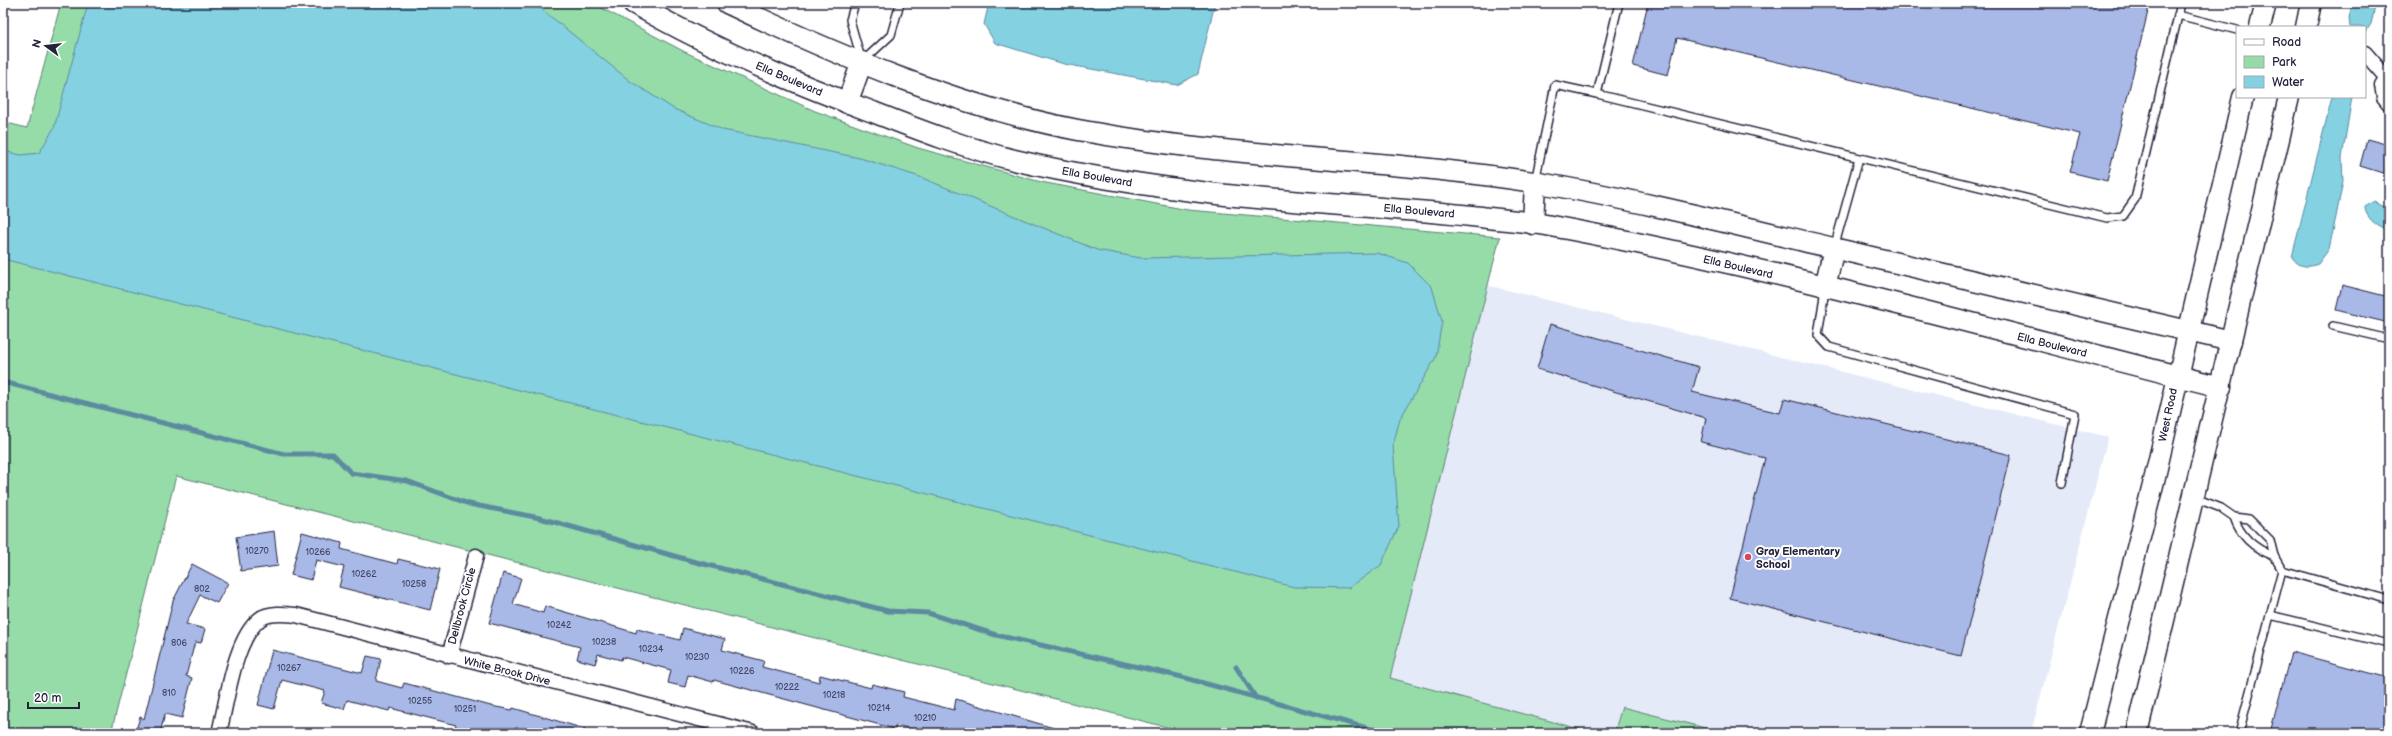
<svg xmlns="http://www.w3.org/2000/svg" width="2392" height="736" font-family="'Balsamiq Sans',sans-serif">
<rect width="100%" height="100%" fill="#fff"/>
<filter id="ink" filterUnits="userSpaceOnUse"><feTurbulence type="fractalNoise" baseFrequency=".025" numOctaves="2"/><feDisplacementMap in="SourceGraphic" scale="8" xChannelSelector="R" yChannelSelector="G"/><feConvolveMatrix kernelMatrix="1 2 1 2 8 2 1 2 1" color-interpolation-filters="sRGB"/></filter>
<g filter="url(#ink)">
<!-- built -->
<polygon fill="#e5eaf8" points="1486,285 2108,437 2031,733 1725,733 1622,707 1614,733 1594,733 1390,678"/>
<!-- green -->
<g fill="#96dca9" stroke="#5c7f72">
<polygon points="61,3 592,3 685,52 815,111 918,148 1041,182 1188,210 1500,237 1390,678 1594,733 1190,733 176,476 111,733 3,733 3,122 27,128"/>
<polygon points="1622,707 1725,733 1614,733"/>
</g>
<!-- water -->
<g fill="#83d1e1" stroke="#5c8b9f">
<polygon points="88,3 534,3 630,81 674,109 723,130 860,158 920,177 1097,250 1141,258 1377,253 1408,263 1432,287 1442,321 1436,357 1400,419 1393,445 1399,526 1381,565 1349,588 1294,587 3,259 3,151 21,155 39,153 54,128"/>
<polygon points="989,3 1215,3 1198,74 1177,85 1064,64 995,43 984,24"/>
<polygon points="2352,3 2376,3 2371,24 2365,33 2365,27 2350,27 2349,18"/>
<path d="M2332,97h20l-10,61 1,23 -7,36 -7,32 -11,15c-11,4 -20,3 -26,-7z"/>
<path d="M2374,201l15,9v21c-10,-3 -24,-13 -24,-24z"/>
</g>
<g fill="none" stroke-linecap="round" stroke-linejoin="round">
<!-- stream -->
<g stroke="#5c8b9f" stroke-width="5">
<polyline points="3,382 284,454 333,454 351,473 407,481 469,504 540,518 692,561 888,611 928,613 996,635 1178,676 1385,733"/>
<polyline points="1236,667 1256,698"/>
</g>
</g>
<!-- building -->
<g fill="#a8b8e7" stroke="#22223b">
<polygon points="1648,3 2150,3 2107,181 2070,172 2080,134 1677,38 1668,75 1633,66"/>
<polygon points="2367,139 2389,145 2389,175 2360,166"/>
<polygon points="2342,285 2389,297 2389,323 2336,310"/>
<polygon points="1550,324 1699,367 1692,392 1780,413 1784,399 2011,455 1961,656 1730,598 1765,458 1701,442 1706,418 1537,369"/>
<polygon points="274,531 278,566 241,571 236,537"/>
<polygon points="302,532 342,543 341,549 397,564 398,559 440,569 430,610 339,587 344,567 316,560 311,580 291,575"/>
<polygon points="192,564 228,583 217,603 200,595 186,624 205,629 201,643 195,642 186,676 192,678 182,718 165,714 160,733 135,733 140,717 144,719 173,601"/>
<polygon points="503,573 521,578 513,604 543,613 545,606 636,633 637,629 680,640 683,628 725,639 722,650 764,661 762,667 819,682 820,675 871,688 872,684 904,692 903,697 954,710 956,699 1057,729 1057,733 926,733 896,725 895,729 714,680 713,682 688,675 685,687 668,683 671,670 622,657 621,660 598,654 595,664 577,659 580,647 489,623"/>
<polygon points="272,650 362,673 367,656 381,659 376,681 402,688 404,683 491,706 512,710 513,708 585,729 584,733 454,733 456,725 390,708 389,711 347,700 344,709 321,703 325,691 282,680 274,709 258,705"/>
<polygon points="2291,652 2389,678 2389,733 2270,733"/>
</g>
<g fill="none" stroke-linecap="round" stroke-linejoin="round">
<defs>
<g id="lane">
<polyline points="855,3 850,20 862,62 891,35 900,3"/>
<polyline points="1619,3 1597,94 2107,218 2123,216 2135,199 2181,3"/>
<polyline points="2178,15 2237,30"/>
<polyline points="1535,182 1555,85 1597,94"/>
<polyline points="1834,248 1859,158"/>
<polyline points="1825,289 1818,335 1829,347 2075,414 2062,483"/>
<polyline points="2333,326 2389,339"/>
<polyline points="2195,498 2221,508 2234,517 2249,519 2270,540 2274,556 2282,570 2389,600"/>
<path d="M2234,517c6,19 21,32 40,39"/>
<polyline points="2270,615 2389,644"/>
<polyline points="2239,733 2282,570"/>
</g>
<g id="street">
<polyline points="2365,53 2386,77"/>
<polyline points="2389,74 2382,85 2384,97 2389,103"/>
<polyline points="449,656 476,556"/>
<path d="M219,733c8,-31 15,-94 41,-114 9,-7 26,-5 36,-4l457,118"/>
</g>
<g id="secondary">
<path d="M633,3c76,44 158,79 240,109 46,18 93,36 141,48 67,16 135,26 203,34 88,10 176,13 264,23 21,3 44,4 65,8 227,42 451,106 675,162"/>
<path d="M727,3c109,52 232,104 351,127 150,28 304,28 455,52 102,17 203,43 304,67 131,30 262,61 394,92"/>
<polyline points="2260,27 2266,3"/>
<polyline points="2306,27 2311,3"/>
<polyline points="847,103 862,62"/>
<polyline points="1533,224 1535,183"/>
<polyline points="1825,287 1834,248"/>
<polyline points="2090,733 2153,485 2243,97"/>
<polyline points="2137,733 2289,97"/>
</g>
</defs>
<!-- lane casing -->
<use href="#lane" stroke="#22223b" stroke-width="10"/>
<!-- street casing -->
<use href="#street" stroke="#22223b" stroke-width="17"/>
<!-- secondary casing -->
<use href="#secondary" stroke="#22223b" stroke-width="23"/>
<!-- lane -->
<use href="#lane" stroke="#fff" stroke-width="7"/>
<!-- street -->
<use href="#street" stroke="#fff" stroke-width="14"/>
<!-- secondary -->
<use href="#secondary" stroke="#fff" stroke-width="20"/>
</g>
</g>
<!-- markers -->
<circle fill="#d1495b" stroke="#fff" stroke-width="1.5" cx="1748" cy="557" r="4"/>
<g text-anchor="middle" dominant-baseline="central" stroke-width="4" stroke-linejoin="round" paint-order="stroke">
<!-- number labels -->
<g font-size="9" fill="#444866">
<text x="257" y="551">10270</text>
<text x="318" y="552">10266</text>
<text x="364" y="574">10262</text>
<text x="414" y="584">10258</text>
<text x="202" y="589">802</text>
<text x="559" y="625">10242</text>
<text x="604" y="642">10238</text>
<text x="179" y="643">806</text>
<text x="651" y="649">10234</text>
<text x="697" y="657">10230</text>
<text x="289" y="668">10267</text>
<text x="742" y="671">10226</text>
<text x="787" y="687">10222</text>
<text x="169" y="693">810</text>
<text x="834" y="695">10218</text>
<text x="420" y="701">10255</text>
<text x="879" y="708">10214</text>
<text x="465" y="709">10251</text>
<text x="925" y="718">10210</text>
</g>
<!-- street labels -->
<g font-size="11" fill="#22223b" stroke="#fff">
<text transform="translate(789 79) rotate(23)">Ella Boulevard</text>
<text transform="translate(1097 177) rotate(10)">Ella Boulevard</text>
<text transform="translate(1419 211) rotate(5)">Ella Boulevard</text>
<text transform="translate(1738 267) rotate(13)">Ella Boulevard</text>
<text transform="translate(2052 345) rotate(14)">Ella Boulevard</text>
<text transform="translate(2168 415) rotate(-78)">West Road</text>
<text transform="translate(462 606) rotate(-75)">Dellbrook Circle</text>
<text transform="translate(507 671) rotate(14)">White Brook Drive</text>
</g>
<!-- poi labels -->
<g font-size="11" font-weight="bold" fill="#22223b" stroke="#fff" text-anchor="start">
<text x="1756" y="551">Gray Elementary<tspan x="1756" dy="13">School</tspan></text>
</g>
</g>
<!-- margin -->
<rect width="2392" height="736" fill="none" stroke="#fff" stroke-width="16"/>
<rect x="8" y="8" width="2376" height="720" fill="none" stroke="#22223b" stroke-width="1.5" filter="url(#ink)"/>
<!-- legend -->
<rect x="2236" y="26" width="130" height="72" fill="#ffffff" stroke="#a7a7b1"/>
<rect x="2244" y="39" width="20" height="6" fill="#ffffff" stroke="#a7a7b1"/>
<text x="2272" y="46" font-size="12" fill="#22223b">Road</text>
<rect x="2244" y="56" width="20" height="12" fill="#96dca9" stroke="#a7a7b1"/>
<text x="2272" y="66" font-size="12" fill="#22223b">Park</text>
<rect x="2244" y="76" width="20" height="12" fill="#83d1e1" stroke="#a7a7b1"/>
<text x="2272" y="86" font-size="12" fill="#22223b">Water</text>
<!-- north arrow -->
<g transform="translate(46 46) rotate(285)" stroke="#ffffff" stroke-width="3" paint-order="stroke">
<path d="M0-3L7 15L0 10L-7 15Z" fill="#22223b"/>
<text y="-6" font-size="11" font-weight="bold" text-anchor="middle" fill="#22223b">N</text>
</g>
<!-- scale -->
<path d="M28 702v6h51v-6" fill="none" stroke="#22223b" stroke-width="2"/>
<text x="34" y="702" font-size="12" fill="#22223b" stroke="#ffffff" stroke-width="3" paint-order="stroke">20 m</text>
</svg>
